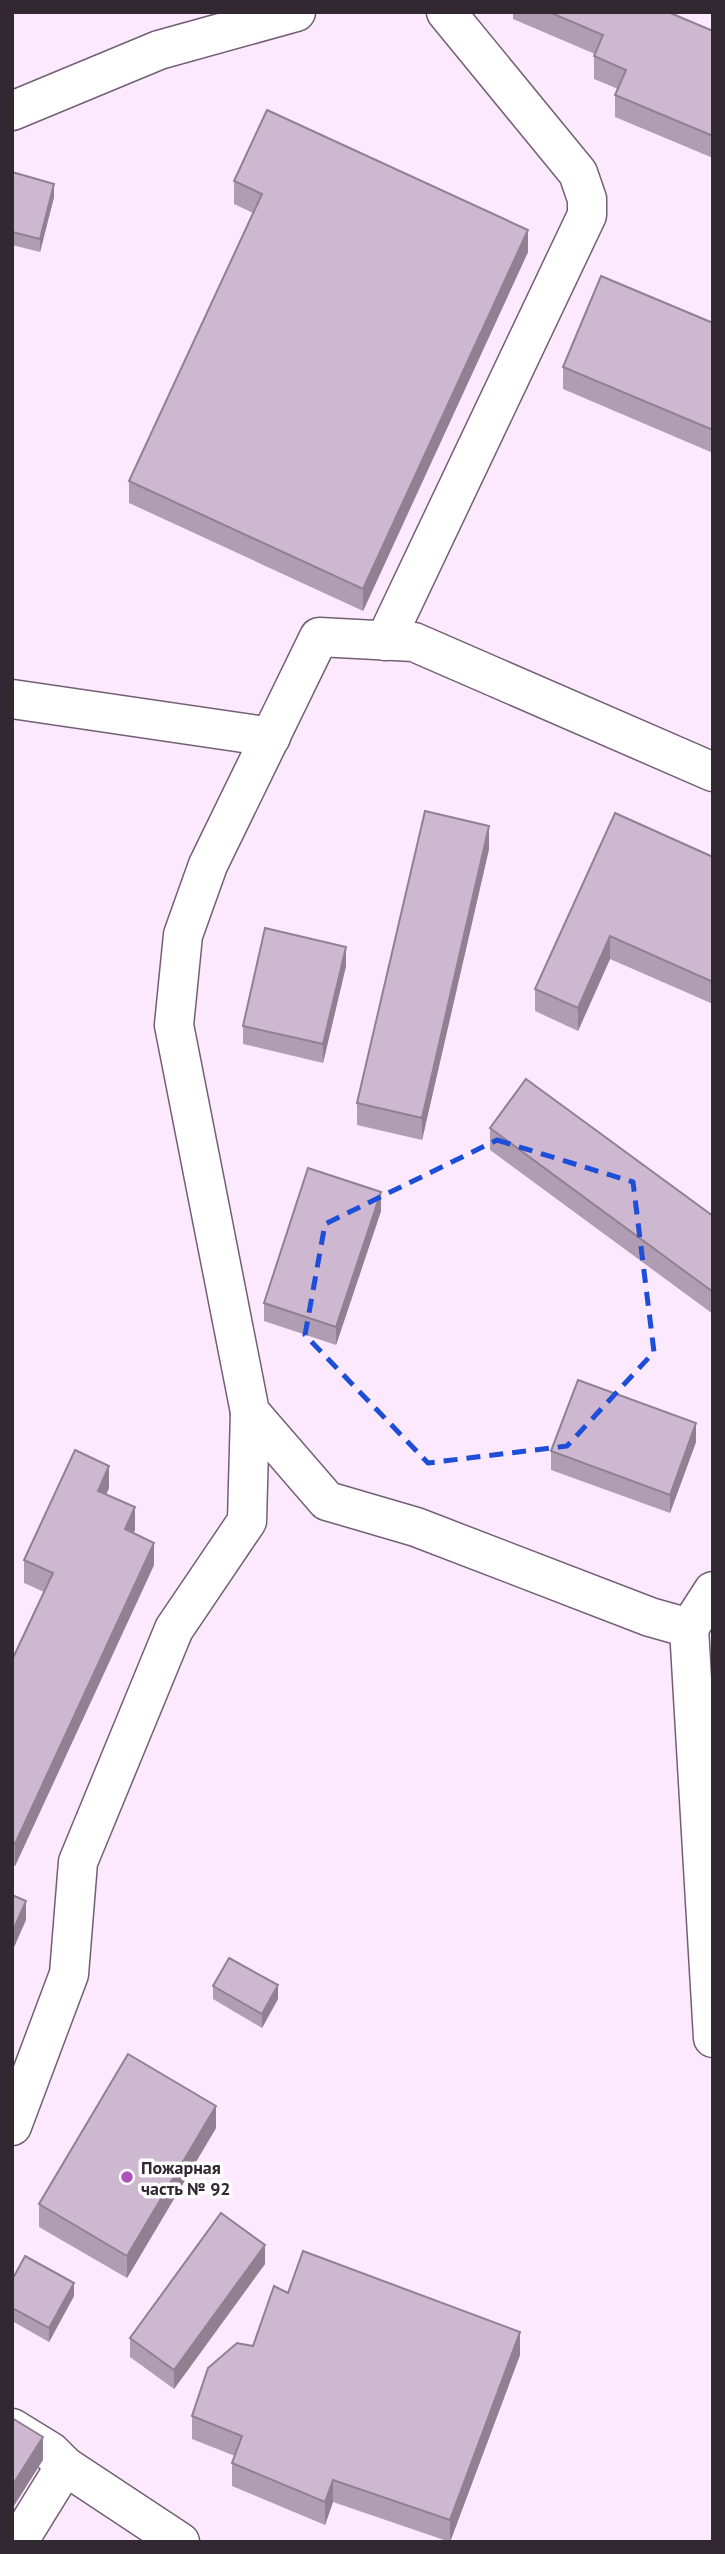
<svg xmlns="http://www.w3.org/2000/svg" width="725" height="2554" font-family="'PT Sans',sans-serif">
<rect width="100%" height="100%" fill="#fce9fe"/>
<g fill="none" stroke-linecap="round" stroke-linejoin="round">
<defs>
<g id="minor">
<polyline points="12,111 159,50 296,12"/>
<polyline points="385,641 587,215 587,199 578,173 446,12"/>
<polyline points="12,699 271,737"/>
<polyline points="713,772 414,642 319,637 208,865 183,935 174,1025 250,1412 327,1501 416,1527 650,1617 689,1628 713,2038"/>
<polyline points="689,1628 713,1591"/>
<polyline points="12,2126 69,1974 78,1862 174,1629 247,1521 250,1412"/>
<polyline points="12,2428 51,2452 65,2466 180,2542"/>
<polyline points="18,2542 65,2466"/>
</g>
</defs>
<!-- minor casing -->
<use href="#minor" stroke="#735f75" stroke-width="41"/>
<!-- minor -->
<use href="#minor" stroke="#fff" stroke-width="38"/>
</g>
<!-- wall -->
<g fill="#b19db3">
<polygon points="513,12 668,12 713,31 713,158 615,117 615,95 618,89 594,79 594,56 595,54 513,19"/>
<polygon points="12,172 54,197 40,252 12,245"/>
<polygon points="234,181 528,252 363,611 129,503 129,481 253,213 234,204"/>
<polygon points="713,323 713,453 563,389 563,367"/>
<polygon points="489,849 422,1140 357,1125 357,1103"/>
<polygon points="713,857 713,1004 610,959 578,1031 535,1011 535,989"/>
<polygon points="346,966 323,1063 243,1044 243,1026"/>
<polygon points="490,1128 713,1216 713,1314 490,1150"/>
<polygon points="381,1211 336,1345 264,1321 264,1303"/>
<polygon points="696,1442 670,1513 551,1470 551,1451"/>
<polygon points="109,1488 106,1494 135,1530 133,1533 154,1565 15,1866 12,1865 12,1660 44,1592 24,1583 24,1560"/>
<polygon points="213,1986 278,1999 262,2028 213,1999"/>
<polygon points="216,2128 127,2278 39,2227 39,2204"/>
<polygon points="265,2264 174,2389 130,2357 130,2338"/>
<polygon points="12,2280 74,2296 49,2342 12,2321"/>
<polygon points="288,2293 520,2355 450,2542 333,2502 325,2525 232,2486 232,2463 235,2456 192,2439 192,2416 253,2346"/>
</g>
<!-- shaded-wall -->
<g fill="#908092">
<polygon points="54,184 54,197 40,252 40,239"/>
<polygon points="528,230 528,252 363,611 363,589"/>
<polygon points="489,826 489,849 422,1140 422,1118"/>
<polygon points="610,936 610,959 578,1031 578,1008"/>
<polygon points="346,947 346,966 323,1063 323,1044"/>
<polygon points="381,1192 381,1211 336,1345 336,1327"/>
<polygon points="696,1423 696,1442 670,1513 670,1495"/>
<polygon points="109,1466 109,1488 98,1513 98,1491"/>
<polygon points="135,1507 135,1530 125,1551 125,1529"/>
<polygon points="154,1543 154,1565 15,1866 15,1844"/>
<polygon points="26,1901 26,1920 12,1952 12,1933"/>
<polygon points="278,1985 278,1999 262,2028 262,2014"/>
<polygon points="216,2106 216,2128 127,2278 127,2256"/>
<polygon points="265,2245 265,2264 174,2389 174,2370"/>
<polygon points="74,2283 74,2296 49,2342 49,2328"/>
<polygon points="520,2332 520,2355 450,2542 450,2520"/>
<polygon points="43,2437 43,2460 12,2509 12,2486"/>
<polygon points="333,2480 333,2502 325,2525 325,2502"/>
</g>
<!-- building -->
<g fill="#ceb7d0" stroke="#908092" stroke-width="2">
<polygon points="549,12 668,12 713,31 713,136 615,95 626,70 594,56 603,35"/>
<polygon points="267,110 528,230 363,589 129,481 262,194 234,181"/>
<polygon points="12,172 54,184 40,239 12,232"/>
<polygon points="601,276 713,323 713,430 563,367"/>
<polygon points="425,811 489,826 422,1118 357,1103"/>
<polygon points="615,813 713,857 713,982 610,936 578,1008 535,989"/>
<polygon points="265,928 346,947 323,1044 243,1026"/>
<polygon points="526,1079 713,1216 713,1292 490,1128"/>
<polygon points="308,1168 381,1192 336,1327 264,1303"/>
<polygon points="578,1380 696,1423 670,1495 551,1451"/>
<polygon points="75,1450 109,1466 98,1491 135,1507 125,1529 154,1543 15,1844 12,1842 12,1660 53,1573 24,1560"/>
<polygon points="12,1895 26,1901 12,1933"/>
<polygon points="229,1958 278,1985 262,2014 213,1986"/>
<polygon points="128,2054 216,2106 127,2256 39,2204"/>
<polygon points="221,2213 265,2245 174,2370 130,2338"/>
<polygon points="303,2251 520,2332 450,2520 333,2480 325,2502 232,2463 242,2436 192,2416 208,2368 237,2343 253,2346 274,2286 288,2293"/>
<polygon points="25,2256 74,2283 49,2328 12,2308 12,2280"/>
<polygon points="12,2418 43,2437 12,2486"/>
</g>
<!-- marked area -->
<path fill="none" stroke="#1d4ed8" stroke-width="5" stroke-dasharray="14 9" stroke-linejoin="round" d="M497,1140l136,42 21,170 -87,94 -139,17 -123,-128 20,-111z"/>
<!-- markers -->
<circle fill="#af52bc" stroke="#fff" stroke-width="2.5" cx="127" cy="2177" r="7"/>
<g text-anchor="middle" dominant-baseline="central" stroke-width="7" stroke-linejoin="round" paint-order="stroke">
<!-- poi labels -->
<g font-size="18" font-weight="bold" fill="#312832" stroke="#fff" text-anchor="start">
<text x="141" y="2167">Пожарная<tspan x="141" dy="21">часть № 92</tspan></text>
</g>
</g>
<!-- border -->
<rect width="725" height="2554" fill="none" stroke="#312832" stroke-width="28"/>
</svg>
